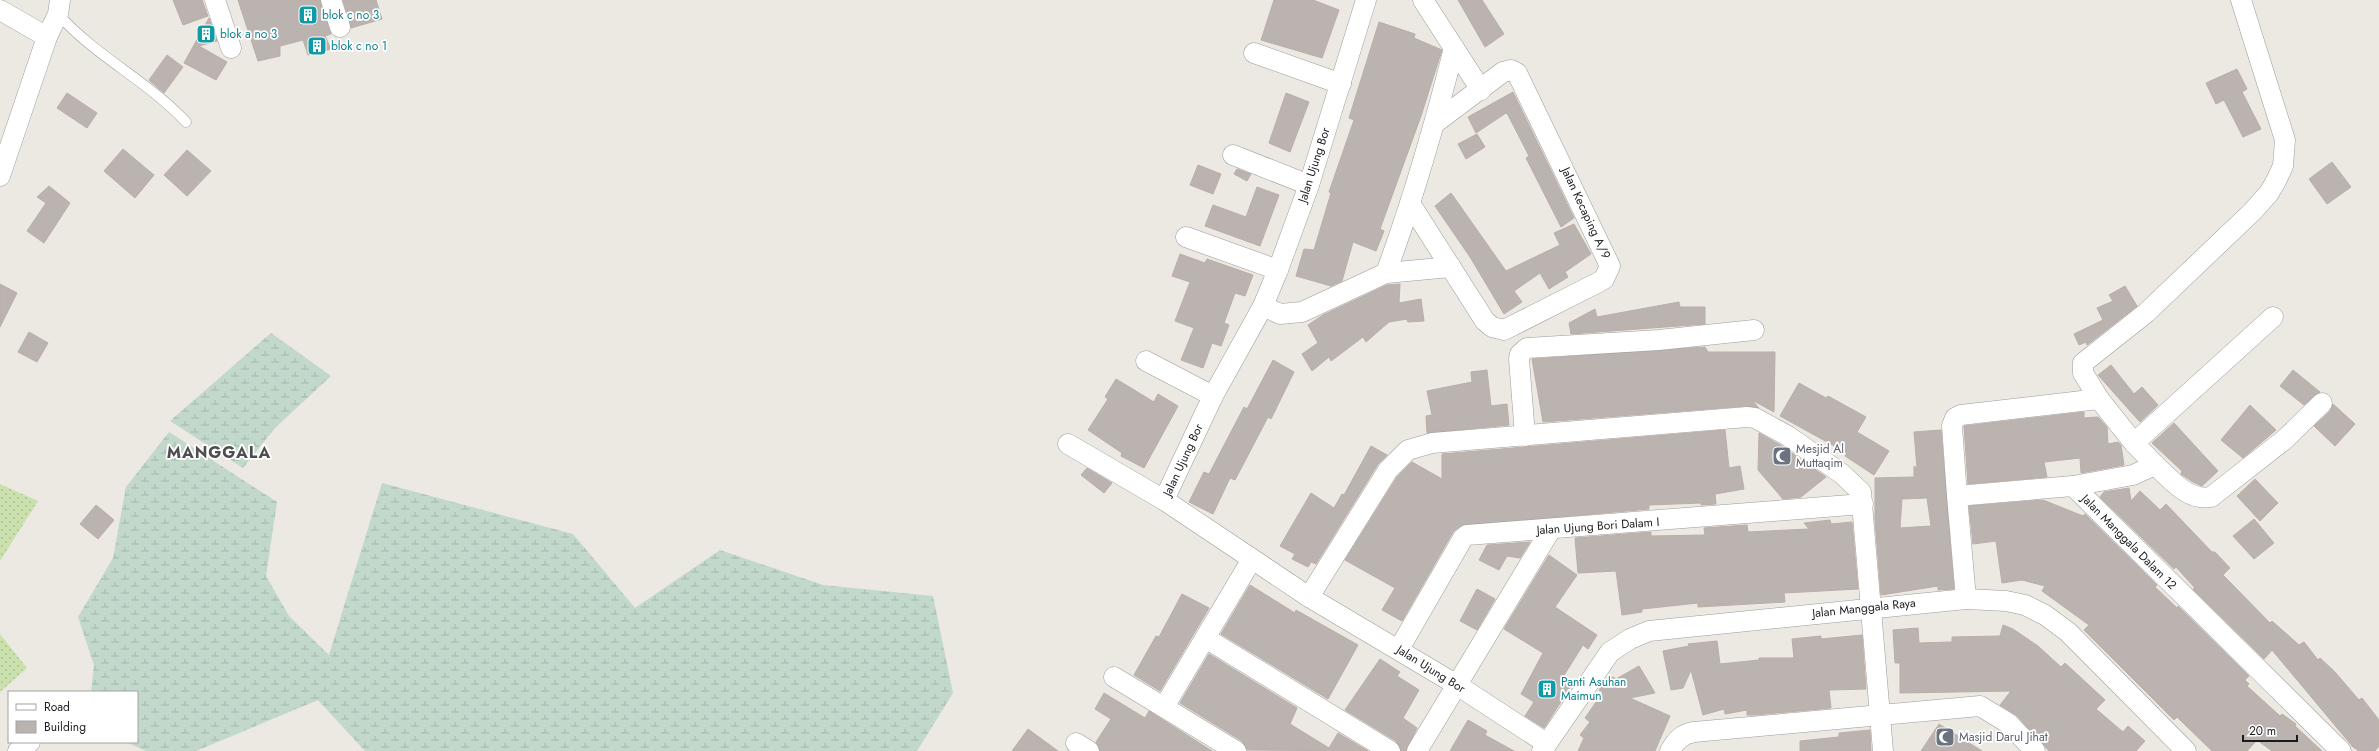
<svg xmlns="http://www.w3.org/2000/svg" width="2379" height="751" font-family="Jost,sans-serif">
<defs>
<pattern id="grass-dots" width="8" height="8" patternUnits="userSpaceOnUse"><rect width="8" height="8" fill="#cbe1ad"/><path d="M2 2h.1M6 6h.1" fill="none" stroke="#aec094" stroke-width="1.8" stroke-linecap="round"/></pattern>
<pattern id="wetland-marsh" width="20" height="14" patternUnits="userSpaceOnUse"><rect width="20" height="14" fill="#c1d8cb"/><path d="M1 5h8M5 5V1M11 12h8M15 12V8" fill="none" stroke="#a5b9ae"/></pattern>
</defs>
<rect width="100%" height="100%" fill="#ece8e2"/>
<!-- grass -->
<g fill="url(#grass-dots)">
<polygon points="0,484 38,501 0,561"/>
<polygon points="0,634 27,668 0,692"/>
</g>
<!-- wetland -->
<g fill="url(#wetland-marsh)">
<polygon points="271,333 331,376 275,428 243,468 170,421"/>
<polygon points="169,432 277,502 266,576 289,616 329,655 382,483 573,534 635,608 720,550 823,585 933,596 953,693 917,751 365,751 318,700 196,751 146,751 126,742 137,742 137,692 91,692 94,665 78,617 113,558 126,487"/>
</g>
<!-- building -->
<g fill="#bbb3af" stroke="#bbaea6" fill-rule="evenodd">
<polygon points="173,0 202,0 208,16 183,25"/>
<polygon points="238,0 320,0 331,34 325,36 331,49 308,55 303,40 280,46 280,56 258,61"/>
<polygon points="343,0 376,0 382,19 351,28"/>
<polygon points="1274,0 1313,0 1339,10 1322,58 1261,40"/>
<polygon points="1458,0 1482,0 1504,34 1485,47"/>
<polygon points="209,18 217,41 199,46 227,62 216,80 184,63"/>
<polygon points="1379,22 1415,34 1414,38 1442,50 1421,116 1380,229 1384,231 1376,251 1353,242 1342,281 1331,286 1296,276 1304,249 1314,250 1331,193 1329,192 1354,120 1349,118"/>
<polygon points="167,55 183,67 164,93 149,80"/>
<polygon points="2237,69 2247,89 2242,92 2261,129 2243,137 2224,100 2216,104 2206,83"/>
<polygon points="1513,92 1574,218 1561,227 1526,158 1529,156 1508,115 1506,113 1476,133 1468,117"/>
<polygon points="67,93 97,113 87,128 57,108"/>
<polygon points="1286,93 1309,102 1290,152 1269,143"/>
<polygon points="1477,134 1485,147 1466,159 1458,144"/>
<polygon points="123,149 154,175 135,198 104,171"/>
<polygon points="187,150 211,171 187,196 164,175"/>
<polygon points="2332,162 2351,187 2327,204 2309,179"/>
<polygon points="1198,165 1221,174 1213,194 1190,185"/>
<polygon points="1237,169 1251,174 1247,181 1234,174"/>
<polygon points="49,186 70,203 44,243 27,231 46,203 37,197"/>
<polygon points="1257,187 1279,195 1260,246 1205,226 1213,205 1246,217"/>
<polygon points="1451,193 1506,271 1560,245 1554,233 1574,224 1591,254 1565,272 1568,277 1549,289 1540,273 1514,291 1522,302 1504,314 1470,257 1435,206"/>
<polygon points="1180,254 1205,263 1207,259 1253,275 1245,296 1235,293 1224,323 1229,325 1221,346 1212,343 1203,368 1181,360 1194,328 1175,321 1190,282 1172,276"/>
<polygon points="0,284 17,293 0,327"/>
<polygon points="1400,284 1399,303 1421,299 1424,321 1408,322 1407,319 1389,322 1366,342 1363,337 1331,361 1329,357 1312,371 1302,354 1318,343 1308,325 1323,315 1387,285"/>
<polygon points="2125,286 2137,306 2087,345 2086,342 2079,345 2074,334 2103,320 2097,308 2113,301 2109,295"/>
<polygon points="1679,302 1680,307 1705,307 1705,324 1571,334 1569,323 1595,309 1597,317"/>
<polygon points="29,332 48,343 37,362 18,352"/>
<polygon points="1705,347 1708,352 1775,352 1774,412 1752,400 1759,408 1746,406 1543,422 1532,359"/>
<polygon points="1273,360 1294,372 1271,419 1268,417 1235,480 1230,478 1213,514 1189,502 1204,472 1209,474 1244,407 1247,409"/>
<polygon points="2111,365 2134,394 2142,387 2158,405 2140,422 2098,375"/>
<polygon points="1487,370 1491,406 1507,404 1509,425 1427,433 1426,416 1432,415 1427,391 1472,382 1471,372"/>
<polygon points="2293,370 2320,392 2304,405 2280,386"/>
<polygon points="1116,379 1154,402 1158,394 1178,406 1144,468 1121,456 1122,453 1088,430 1108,399 1105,397"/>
<polygon points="1799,383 1826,398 1828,396 1866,417 1857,432 1889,451 1874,475 1845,456 1847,453 1780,416"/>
<polygon points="2333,404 2355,424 2335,446 2314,426 2330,411"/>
<polygon points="2250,405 2276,430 2243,458 2221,440"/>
<polygon points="2084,412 2084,418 2098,417 2107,427 2108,444 2118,442 2121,445 2124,465 2081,473 2080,458 2044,462 2047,477 1968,484 1964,426"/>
<polygon points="2174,423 2218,471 2202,486 2193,482 2181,474 2182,471 2152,443"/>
<polygon points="1725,430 1729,468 1740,466 1744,489 1715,494 1716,504 1701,505 1701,503 1649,505 1649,509 1460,526 1453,532 1402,621 1382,610 1395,588 1345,560 1397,477 1412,462 1442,479 1442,454"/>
<path d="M1941,430l13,159 -16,1v-4l-57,9 -6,-75v-42l39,-1v-11l3,2 -3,-36zM1927,498l4,28 -31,2 2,-29z"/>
<polygon points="1759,433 1782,446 1826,477 1801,497 1783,499 1758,470"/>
<polygon points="1371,446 1387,455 1378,464 1316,564 1311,562 1308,567 1292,559 1295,554 1280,546 1311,493 1334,508 1342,494 1344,495"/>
<polygon points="1087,468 1112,483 1104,493 1081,475"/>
<polygon points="2255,479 2278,503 2260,521 2237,496"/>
<polygon points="2129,488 2131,501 2140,491 2160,510 2166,504 2212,552 2215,552 2230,568 2223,575 2270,623 2272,621 2299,645 2304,642 2318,660 2320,658 2334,671 2359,700 2362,698 2379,720 2379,746 2375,751 2359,751 2353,747 2272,650 2264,659 2193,589 2195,588 2176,567 2174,569 2100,497 2104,492"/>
<polygon points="2043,500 2083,516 2085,514 2157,585 2155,587 2177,608 2178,606 2249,676 2245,680 2249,684 2247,686 2280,716 2282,714 2296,724 2295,726 2322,751 2272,751 2257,740 2247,751 2212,751 2177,717 2174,720 2084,630 2089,625 2042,591 2045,586 2022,580 2002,583 1996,541 1973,544 1969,506"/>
<polygon points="96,505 114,520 98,539 80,524"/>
<polygon points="2254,519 2274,543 2254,559 2233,536"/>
<polygon points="1830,520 1831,524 1852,522 1858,589 1784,593 1785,602 1698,607 1698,603 1642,609 1642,612 1622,615 1616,571 1578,573 1575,538 1651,532 1651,536 1705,535 1704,528 1747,525 1748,532 1809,529 1804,523"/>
<polygon points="1530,542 1520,558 1507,556 1499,570 1479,560 1487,545"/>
<polygon points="1549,555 1577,575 1555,607 1597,635 1588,649 1583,645 1563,677 1573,683 1544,728 1525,716 1534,702 1521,694 1543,653 1504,629"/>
<polygon points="1250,585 1295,613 1296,610 1358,645 1328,699 1221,634"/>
<polygon points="1477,589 1495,599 1477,630 1460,621"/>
<polygon points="1182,594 1209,608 1160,691 1134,675 1156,636 1159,637"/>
<polygon points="2003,625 2013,629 2038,646 2061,667 2065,663 2105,700 2096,709 2123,732 2128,726 2145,741 2136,751 2049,751 2016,715 2000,705 2011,691 1900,693 1900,663 1895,663 1893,630 1918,628 1919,643 1952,642 1952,637 2000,636"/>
<polygon points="1862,635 1866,689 1829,690 1831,708 1755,715 1747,715 1747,710 1725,714 1724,709 1703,715 1691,670 1683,688 1671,690 1663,651 1689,646 1688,644 1717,641 1720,664 1759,660 1759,658 1794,658 1792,639 1821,636 1821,639"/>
<polygon points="1209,654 1297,708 1290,724 1329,748 1338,733 1368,751 1247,750 1242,741 1180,703"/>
<polygon points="1380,659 1400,672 1397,676 1419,690 1403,718 1417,728 1406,751 1401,751 1396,741 1345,710"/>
<polygon points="1639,666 1655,693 1630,698 1670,716 1655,751 1578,751 1584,738 1580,735 1590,722 1585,718 1603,692 1599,690 1609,675 1616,679"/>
<polygon points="1104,693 1145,718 1149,711 1212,751 1100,751 1096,742 1111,719 1095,709"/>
<polygon points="1468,720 1487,731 1485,735 1514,751 1450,751"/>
<polygon points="1939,724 1982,751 1921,751"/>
<polygon points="1028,729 1058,751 1012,751"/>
<polygon points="1870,730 1871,751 1800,751 1800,741 1839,737 1839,733"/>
</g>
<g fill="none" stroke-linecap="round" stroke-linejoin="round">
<defs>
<path id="lane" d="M58,14c37,42 90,67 128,108"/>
<g id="street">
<polyline points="215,0 231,48"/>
<polyline points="331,0 340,27"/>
<polyline points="1366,0 1309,185 1278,270 1263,306 1213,396 1164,500 1309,597 1457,685 1546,743"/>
<polyline points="1423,0 1481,90"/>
<polyline points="0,10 47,37"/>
<polyline points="1254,53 1341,84"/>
<polyline points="1233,155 1309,185"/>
<polyline points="0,176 47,37 58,14 60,0"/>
<polyline points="1411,205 1485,321 1492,327 1504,330 1597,283 1604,279 1610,266 1517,73 1511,70 1503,72 1435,123"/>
<polyline points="1186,237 1278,270"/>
<path d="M1386,273c27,-74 49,-149 68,-225"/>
<polyline points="1263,306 1280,314 1302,312 1386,273 1451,267"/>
<polyline points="1146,361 1213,396"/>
<polyline points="2099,399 2083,373 2083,363 2146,313 2253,211 2269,193 2276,181 2283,166 2285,140 2241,0"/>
<polyline points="1525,436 1519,359 1520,354 1527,348 1659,340 1754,330"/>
<polyline points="2134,443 2273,317"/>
<polyline points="1068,444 1164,500"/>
<path d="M2155,465c17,15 32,36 56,32l73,-57 38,-37"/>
<polyline points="1957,496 1952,426 1955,418 1961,415 2099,399 2134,443 2155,465 2133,475 2073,486"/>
<polyline points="1309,597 1388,470 1408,450 1432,443 1747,417 1755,418 1788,436 1842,474 1861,492 1883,751"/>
<polyline points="1966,599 1957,496 2073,486 2341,751"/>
<polyline points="1207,639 1390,751"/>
<polyline points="1399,649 1463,538 1467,535 1863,504"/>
<polyline points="1114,677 1236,751"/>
<polyline points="1164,707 1252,559"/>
<polyline points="1076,743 1089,751"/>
<polyline points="18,751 30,742"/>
<polyline points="1417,751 1551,529"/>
<polyline points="1542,751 1610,652 1630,639 1649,631 1966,599 2006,601 2025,605 2045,615 2068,632 2186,751"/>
<path d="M1670,751c6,-10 11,-17 24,-19l286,-26 28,17 27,28"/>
</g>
</defs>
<!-- lane casing -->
<use href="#lane" stroke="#9c9c9c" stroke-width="11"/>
<!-- street casing -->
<use href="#street" stroke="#9c9c9c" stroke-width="21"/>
<!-- lane -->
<use href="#lane" stroke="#fff" stroke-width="10"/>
<!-- street -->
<use href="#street" stroke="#fff" stroke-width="20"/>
</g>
<!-- icons -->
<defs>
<symbol id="building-square" viewBox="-11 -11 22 22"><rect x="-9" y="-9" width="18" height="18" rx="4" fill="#0f9aa8" stroke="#fff"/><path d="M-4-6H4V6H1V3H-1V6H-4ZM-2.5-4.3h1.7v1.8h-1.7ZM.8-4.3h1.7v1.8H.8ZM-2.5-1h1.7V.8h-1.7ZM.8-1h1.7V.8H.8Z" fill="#fff"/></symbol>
<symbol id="mosque-square" viewBox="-11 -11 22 22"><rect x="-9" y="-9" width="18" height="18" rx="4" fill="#6b7280" stroke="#fff"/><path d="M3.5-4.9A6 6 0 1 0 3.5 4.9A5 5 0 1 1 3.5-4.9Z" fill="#fff"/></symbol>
</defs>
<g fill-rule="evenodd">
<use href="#building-square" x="297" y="4" width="22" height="22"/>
<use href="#building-square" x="195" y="23" width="22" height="22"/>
<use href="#building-square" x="306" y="35" width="22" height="22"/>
<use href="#mosque-square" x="1771" y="445" width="22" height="22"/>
<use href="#building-square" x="1536" y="678" width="22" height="22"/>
<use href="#mosque-square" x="1934" y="726" width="22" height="22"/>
</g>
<g text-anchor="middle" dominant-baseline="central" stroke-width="3.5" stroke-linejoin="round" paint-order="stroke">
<!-- culture labels -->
<g font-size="12" fill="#0d838f" stroke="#fff" text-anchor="start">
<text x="322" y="15">blok c no 3</text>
<text x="220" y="34">blok a no 3</text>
<text x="331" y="46">blok c no 1</text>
<text x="1561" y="682">Panti Asuhan<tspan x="1561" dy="14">Maimun</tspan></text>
</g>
<!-- street labels -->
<g font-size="12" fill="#1b1b1b" stroke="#fff">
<text transform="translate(1314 165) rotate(-72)">Jalan Ujung Bor</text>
<text transform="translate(1586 213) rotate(65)">Jalan Kecaping A/9</text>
<text transform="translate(1183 460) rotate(-65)">Jalan Ujung Bor</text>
<text transform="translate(1598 526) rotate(-4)">Jalan Ujung Bori Dalam I</text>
<text transform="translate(2129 542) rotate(45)">Jalan Manggala Dalam 12</text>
<text transform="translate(1864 608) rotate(-6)">Jalan Manggala Raya</text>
<text transform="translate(1431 669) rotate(32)">Jalan Ujung Bor</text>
</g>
<!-- worship labels -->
<g font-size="12" fill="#5b616d" stroke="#fff" text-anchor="start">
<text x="1796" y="449">Mesjid Al<tspan x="1796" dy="14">Muttaqim</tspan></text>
<text x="1959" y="737">Masjid Darul Jihat</text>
</g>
<!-- district labels -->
<g font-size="16" font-weight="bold" letter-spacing="1" fill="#4e4e4e" stroke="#fff">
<text x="219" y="452">MANGGALA</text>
</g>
</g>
<!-- legend -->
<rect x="8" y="691" width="130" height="52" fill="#ffffff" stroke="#a4a4a4"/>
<rect x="16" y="704" width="20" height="6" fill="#ffffff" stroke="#a4a4a4"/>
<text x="44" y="711" font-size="12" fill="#1b1b1b">Road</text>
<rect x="16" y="721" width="20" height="12" fill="#bbb3af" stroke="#a4a4a4"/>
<text x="44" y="731" font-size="12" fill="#1b1b1b">Building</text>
<!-- scale -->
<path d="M2243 735v6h54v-6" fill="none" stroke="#1b1b1b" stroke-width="2"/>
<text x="2249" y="735" font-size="12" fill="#1b1b1b" stroke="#ffffff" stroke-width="3" paint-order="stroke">20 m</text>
</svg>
